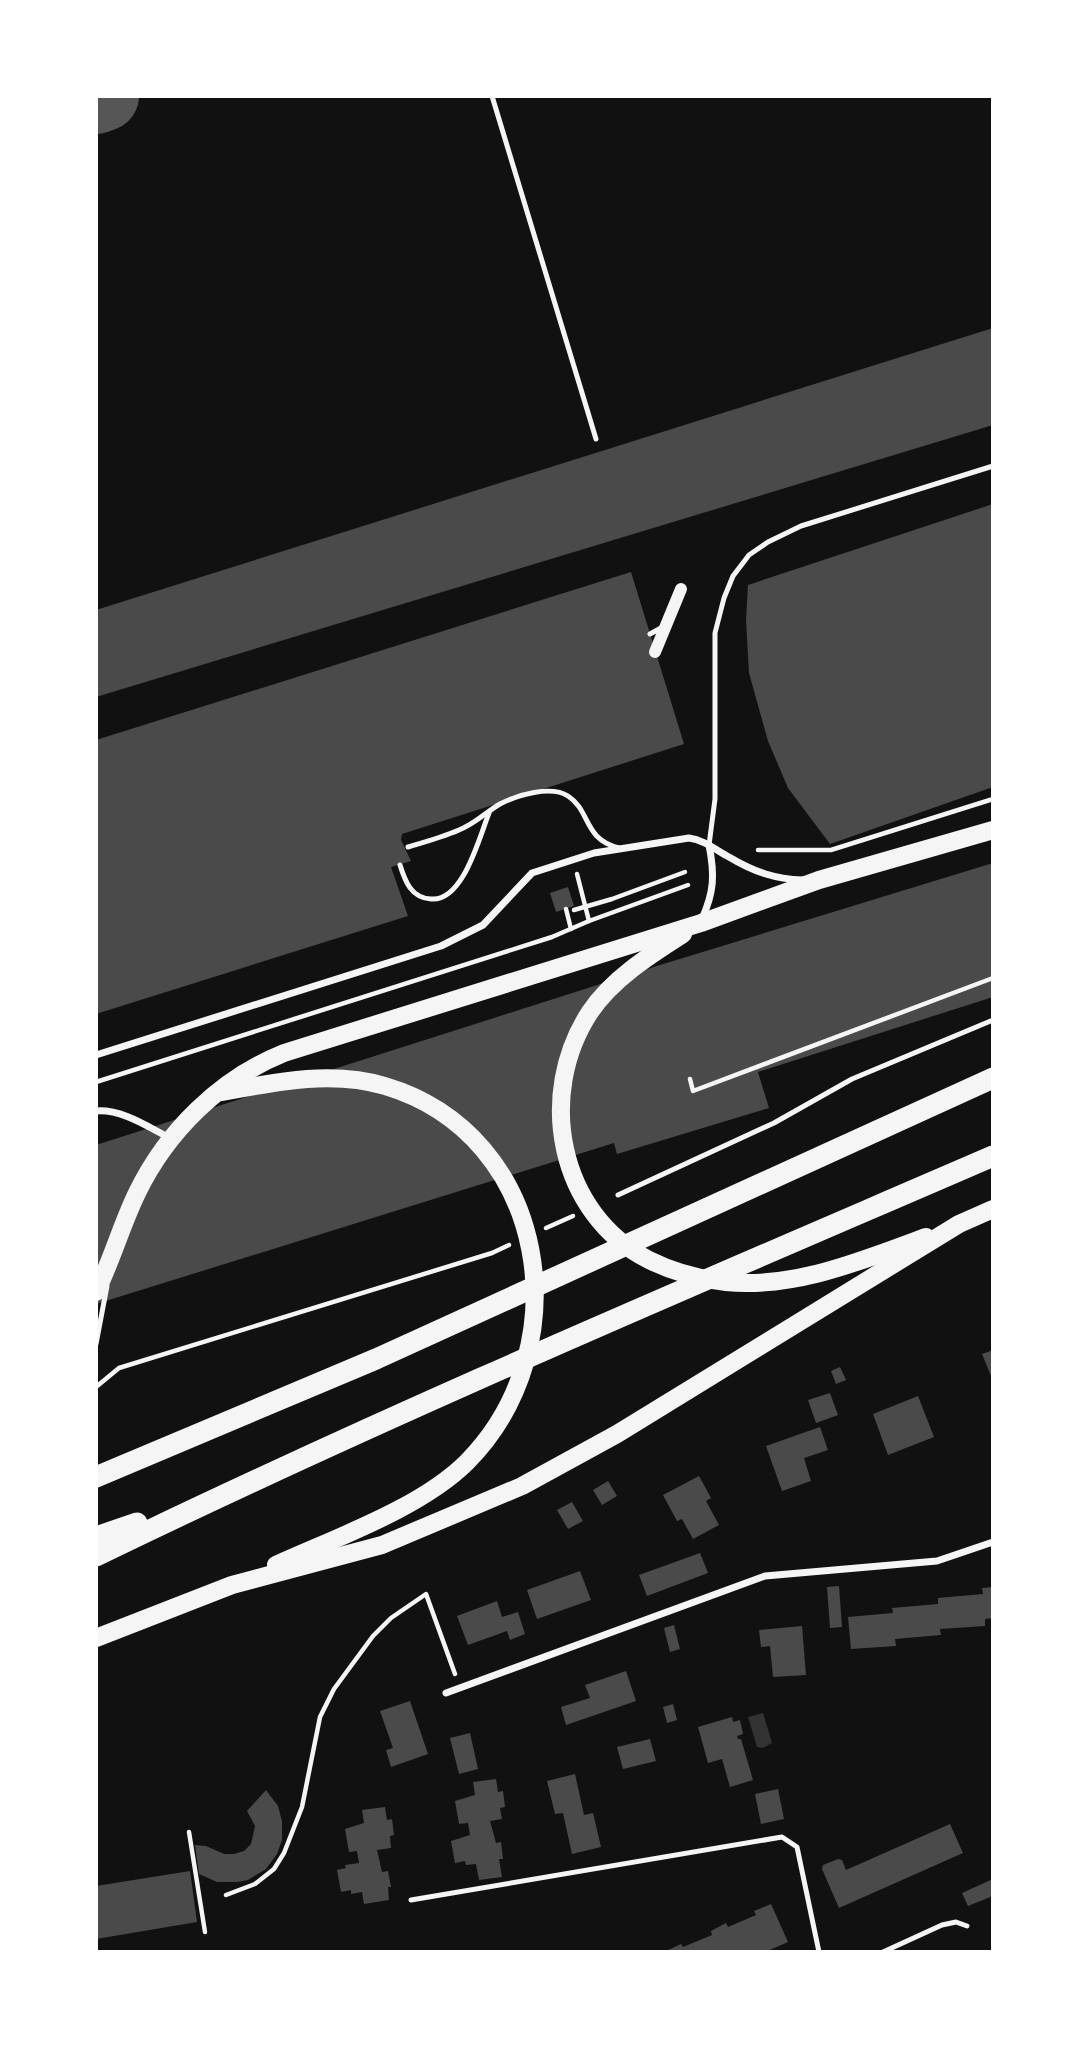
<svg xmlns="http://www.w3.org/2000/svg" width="1089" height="2048" font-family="Literata,serif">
<rect width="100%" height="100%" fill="#111"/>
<!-- water -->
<polygon fill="#333" points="763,1713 772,1743 763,1748 757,1747 748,1717"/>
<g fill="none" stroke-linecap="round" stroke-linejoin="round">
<!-- taxiway -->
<polyline stroke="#565656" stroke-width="70" points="96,99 104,96"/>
</g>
<!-- building -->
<g fill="#4a4a4a">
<polygon points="993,328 993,425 96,697 96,610"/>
<polygon points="993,504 993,787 830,844 788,788 768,741 749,673 746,620 748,585"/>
<polygon points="631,572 684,744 402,834 401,840 411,861 391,867 408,916 96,1014 96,740"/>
<polygon points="993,863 993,997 758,1072 769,1108 617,1154 614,1143 96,1304 96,1145 660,965"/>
<polygon points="568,887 574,906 556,912 550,893"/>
<polygon points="993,1350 993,1381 982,1354"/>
<polygon points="840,1367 846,1380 836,1384 831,1371"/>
<polygon points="830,1393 838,1415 816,1423 808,1400"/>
<polygon points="918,1396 934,1437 888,1455 873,1414"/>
<polygon points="820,1427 828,1450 804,1458 811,1481 782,1491 766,1446"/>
<polygon points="699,1476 711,1498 706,1501 719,1525 693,1539 682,1519 677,1521 663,1495"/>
<polygon points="608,1481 617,1496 602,1505 593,1490"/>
<polygon points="572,1502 583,1521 568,1529 557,1510"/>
<polygon points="700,1553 708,1573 647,1596 639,1575"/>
<polygon points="580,1571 591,1600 537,1619 527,1590"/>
<polygon points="839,1586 842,1627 830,1628 827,1587"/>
<polygon points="993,1587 993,1618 985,1619 985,1626 940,1629 941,1635 895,1639 896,1646 851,1649 848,1617 893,1613 892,1608 938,1604 938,1598 983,1594 982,1588"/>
<polygon points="497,1601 502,1617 518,1612 525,1634 510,1640 507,1631 468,1645 457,1616"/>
<polygon points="674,1625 680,1649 670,1652 664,1628"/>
<polygon points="802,1626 806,1675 773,1677 770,1646 761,1647 759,1630"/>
<polygon points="626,1671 636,1701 566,1725 561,1707 590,1698 585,1685"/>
<polygon points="410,1701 428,1754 391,1767 386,1750 393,1748 380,1711"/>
<polygon points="673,1704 677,1720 667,1723 663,1707"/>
<polygon points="732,1717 733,1722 740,1720 743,1734 737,1736 738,1739 741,1739 753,1780 730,1787 722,1759 708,1763 698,1727"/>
<polygon points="470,1733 478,1769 459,1774 450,1738"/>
<polygon points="650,1739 656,1761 623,1769 617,1747"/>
<polygon points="575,1774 584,1815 593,1813 601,1847 572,1854 563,1813 555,1814 547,1781"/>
<polygon points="496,1779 498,1792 503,1791 505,1807 500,1808 502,1819 490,1821 496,1843 501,1842 503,1859 499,1859 502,1877 479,1880 476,1864 466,1865 465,1861 455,1863 451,1841 470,1835 468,1823 459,1824 455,1801 475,1795 473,1782"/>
<polygon points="778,1789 784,1819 761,1824 755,1794"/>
<polygon points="266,1790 278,1806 282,1821 282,1840 277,1854 266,1869 248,1880 237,1882 217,1882 199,1874 195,1845 206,1846 224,1854 234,1854 244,1851 251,1844 255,1826 247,1811"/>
<polygon points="385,1807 387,1820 392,1819 394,1835 390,1836 391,1848 377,1850 382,1872 388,1871 391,1887 388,1887 389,1900 364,1904 362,1892 351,1894 351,1890 341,1892 337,1870 346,1868 345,1865 359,1863 357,1851 349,1852 345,1829 364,1823 362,1810"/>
<polygon points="950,1824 963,1853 839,1908 822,1869 823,1865 838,1859 842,1860 846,1870"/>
<polygon points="190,1871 197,1922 96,1939 96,1886"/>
<polygon points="993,1879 993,1896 968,1906 962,1893"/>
<polygon points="771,1904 788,1942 765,1952 664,1952 681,1944 683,1947 712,1935 711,1931 726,1923 728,1927 756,1915 754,1911"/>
</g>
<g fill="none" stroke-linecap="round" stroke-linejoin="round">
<!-- path -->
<g stroke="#f5f5f5" stroke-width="4.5">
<polyline points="758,850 831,850 993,799"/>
<polyline points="577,874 589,921"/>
<polyline points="566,909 571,929"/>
<polyline points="574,910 612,899 685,872"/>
<polyline points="690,1079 693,1091 993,978"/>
<polyline points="96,1082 552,937 589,921 688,885"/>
<polyline points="546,1228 573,1216"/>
<polyline points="96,1387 119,1368 492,1253 509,1245"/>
<polyline points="189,1832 205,1932"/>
<polyline points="226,1895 255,1884 274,1869 284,1853 302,1807 320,1717 334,1689 373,1636 391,1618 426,1594 455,1674"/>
</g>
<!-- service -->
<g stroke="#f5f5f5" stroke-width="5">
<polyline points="492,96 596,439"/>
<polyline points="650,634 661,628"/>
<polyline points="709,845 715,799 715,633 724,598 733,576 749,555 768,542 801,526 993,466"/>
<path d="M408,847c17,-5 35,-10 51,-17 16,-6 27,-18 41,-26 17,-9 51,-19 68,-8 23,15 15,43 51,52"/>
<path d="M400,865c5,16 11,33 31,34 32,3 48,-61 58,-86"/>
<polyline points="618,1195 774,1123 852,1079 993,1020"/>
<polyline points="96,1344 107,1286"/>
<polyline points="411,1900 782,1837 797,1847 819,1952"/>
<polyline points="883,1952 942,1925 956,1922 967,1926"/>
</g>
<!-- minor -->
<g stroke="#f5f5f5" stroke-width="7">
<path d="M702,919c12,-27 13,-44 7,-74"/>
<path d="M96,1055l345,-109 42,-21 49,-52 62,-20 95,-15c15,2 27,12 40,19 25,15 46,22 74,23"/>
<path d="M96,1111c26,-2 52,16 74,27"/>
<polyline points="446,1693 765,1576 937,1561 993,1542"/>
</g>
<!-- tertiary -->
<polyline stroke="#f5f5f5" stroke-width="12" points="655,652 681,589"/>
<!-- primary -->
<g stroke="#f5f5f5" stroke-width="18">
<path d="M683,934c-33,21 -71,45 -93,78 -54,82 -32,202 59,248 24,12 51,19 77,22 69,7 137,-22 200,-45"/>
<path d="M222,1092c53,-10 110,-22 163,-6 164,49 196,261 82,376 -46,46 -132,76 -191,103"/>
<path d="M96,1292c16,-32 25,-66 41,-99 30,-62 83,-114 147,-140l417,-130 118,-43 174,-50"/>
<polyline points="96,1638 232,1585 382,1545 522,1486 617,1434 959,1224 993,1209"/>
</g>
<!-- motorway -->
<g stroke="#f5f5f5" stroke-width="21">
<polyline points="96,1477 376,1359 993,1078"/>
<polyline points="96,1537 137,1523"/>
<path d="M96,1556c295,-143 596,-270 897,-400"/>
</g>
</g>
<!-- border -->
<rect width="1089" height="2048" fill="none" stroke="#ffffff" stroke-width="196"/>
</svg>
